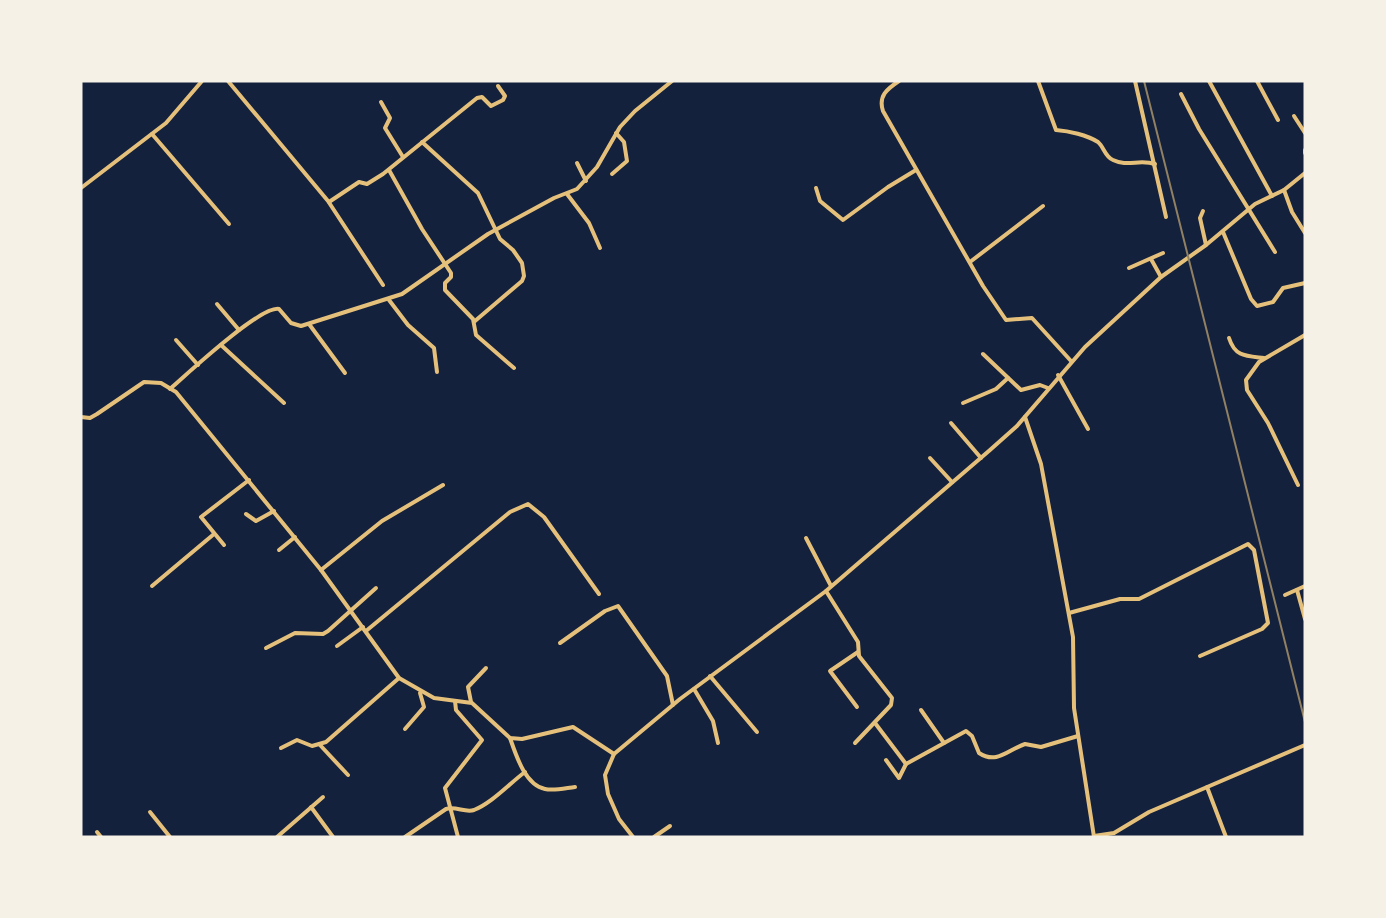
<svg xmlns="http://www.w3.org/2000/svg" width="1386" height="918" font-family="'Open Sans',sans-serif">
<rect width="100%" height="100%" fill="#14213d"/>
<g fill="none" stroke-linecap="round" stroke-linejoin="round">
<!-- minor -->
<g stroke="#e5c07b" stroke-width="4">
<polyline points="228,81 328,201 383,285"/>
<path d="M899,81c-12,8 -21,15 -16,30l100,175 23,34 26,-2 39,43"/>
<path d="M1038,81l18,49c13,1 31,5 42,12 6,5 7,15 15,18 14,7 27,-1 42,4"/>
<polyline points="1135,81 1166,217"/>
<polyline points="1209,81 1272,196"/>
<polyline points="1257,81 1278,120"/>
<polyline points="1181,94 1199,129 1275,252"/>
<polyline points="381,102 390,118 385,128 403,157"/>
<polyline points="1294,116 1305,133"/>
<polyline points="152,134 229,224"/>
<polyline points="422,142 478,193 500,239 513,250 522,263 524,276 522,281 475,321"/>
<polyline points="1305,150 1305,153"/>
<polyline points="577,163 586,181"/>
<polyline points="389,170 422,229 451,273 451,277 445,283 445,290 473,319 476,335 514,368"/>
<polyline points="612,174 627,161 624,142 616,133"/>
<polyline points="81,188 166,123 202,81"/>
<polyline points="816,188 820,201 843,220 888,187 916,170"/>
<polyline points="1284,190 1292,212 1305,233"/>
<polyline points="567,194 589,223 600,248"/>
<polyline points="329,202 359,182 367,184 383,174 477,98 482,97 491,106 503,100 505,96 498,86"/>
<polyline points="1203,211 1200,218 1206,245"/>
<polyline points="1223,232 1251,299 1257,306 1273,302 1283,288 1305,283"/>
<polyline points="1151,259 1161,277"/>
<polyline points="970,262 1043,206"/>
<polyline points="1129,268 1163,253"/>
<polyline points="389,300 408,325 434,348 437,372"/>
<polyline points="217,304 239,330"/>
<polyline points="309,324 345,373"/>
<path d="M1229,338c6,19 17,18 35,20"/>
<polyline points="176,340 198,365"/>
<polyline points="221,345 284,403"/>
<polyline points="983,354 1021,390 1040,385 1048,388"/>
<polyline points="1058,375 1088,429"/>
<path d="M170,389c17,-15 91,-84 109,-80l12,14 10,3 101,-32 86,-60 66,-36 23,-9 20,-22 23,-40 15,-16 37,-30"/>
<polyline points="963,403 996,389 1008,378"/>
<polyline points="81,417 90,418 97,414 144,382 161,383 176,392 321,570 399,678 434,698 472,703 510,738 522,739 573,727 614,754"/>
<polyline points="1025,417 1041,464 1073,637 1074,708 1094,837"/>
<polyline points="951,423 981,458"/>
<polyline points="930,458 952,482"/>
<polyline points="1298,485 1268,423 1247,390 1246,380 1259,362 1305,335"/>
<polyline points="246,514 256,521 274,511"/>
<polyline points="806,538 831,586"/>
<polyline points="224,545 201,517 249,480"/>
<polyline points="279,550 295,537"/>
<polyline points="321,570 382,521 443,485"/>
<polyline points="152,586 214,534"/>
<polyline points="1297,590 1305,619"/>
<polyline points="826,591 858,642 859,656 892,698 891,705 855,743"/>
<polyline points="1285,595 1305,586"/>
<polyline points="1069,613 1120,599 1139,599 1248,544 1254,550 1268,623 1262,629 1200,656"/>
<polyline points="366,631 510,512 528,504 544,517 599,594"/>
<polyline points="560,643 605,611 618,606 667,676 673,705"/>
<polyline points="337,646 363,627"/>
<polyline points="266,648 295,633 323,634 328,631 376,588"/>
<polyline points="710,676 757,732"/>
<polyline points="694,689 713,721 718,743"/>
<polyline points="455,701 456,710 482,740 445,788 458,837"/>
<polyline points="471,702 468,687 486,668"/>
<polyline points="857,707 830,671 858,652"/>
<polyline points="921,710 944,743"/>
<path d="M875,723l31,41 60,-33 6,5 7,17c18,12 30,-4 46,-9l16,3 37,-11"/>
<polyline points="405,729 424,707 420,693"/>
<path d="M510,738c6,17 15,47 35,51 9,2 21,-1 30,-2"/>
<polyline points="320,745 348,775"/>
<polyline points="281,748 297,740 312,746 326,742 399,678"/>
<polyline points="886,760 899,778 906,764"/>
<polyline points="1207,787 1226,837"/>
<polyline points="311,807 333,837"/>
<polyline points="150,812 170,837"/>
<polyline points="97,832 101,837"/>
<polyline points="1094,836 1114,833 1149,812 1305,745"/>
<polyline points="277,837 323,797"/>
<path d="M405,837l41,-28c10,-3 19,4 28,1 18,-7 36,-27 51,-38"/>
<polyline points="633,837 619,819 608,794 605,775 614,754 680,699 826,591 990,450 1017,426 1085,347 1161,277 1206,245 1255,204 1284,190 1305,173"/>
<polyline points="654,837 670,826"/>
</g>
<!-- rail -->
<polyline stroke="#918062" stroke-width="2" points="1144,81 1305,722"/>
</g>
<!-- border -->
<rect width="1386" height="918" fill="none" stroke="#f6f1e7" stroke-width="165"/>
</svg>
